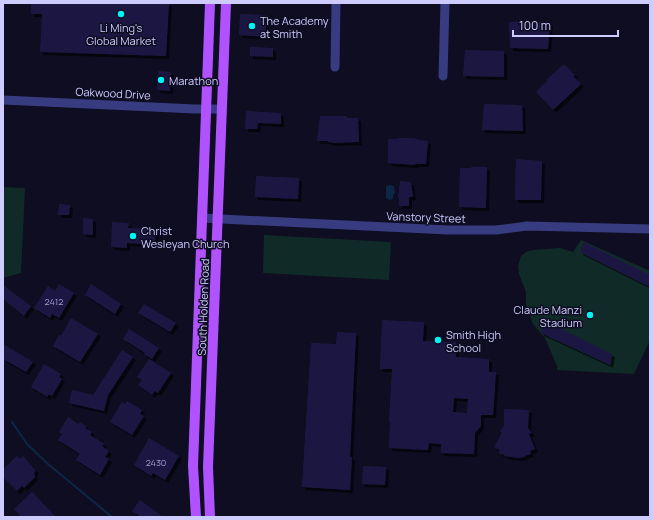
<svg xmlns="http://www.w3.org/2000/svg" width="653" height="520" font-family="Manrope,sans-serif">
<defs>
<filter id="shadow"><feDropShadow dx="3" dy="3" stdDeviation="0" flood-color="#0009"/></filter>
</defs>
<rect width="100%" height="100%" fill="#0e0d21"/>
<!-- green -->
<g fill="#102b27">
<polygon points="3,187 25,188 21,273 3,278"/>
<polygon points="264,235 391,242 389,280 263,273"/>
<polygon points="581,240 650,271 650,340 634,374 557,370 557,366 545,338 533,324 526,305 526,292 519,274 518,266 521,256 526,252 533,250 560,248 573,252"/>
</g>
<!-- water -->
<polygon fill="#0c2746" points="390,185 394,186 395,193 393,195 393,199 389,200 386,198 386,186"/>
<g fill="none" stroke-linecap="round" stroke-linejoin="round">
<!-- stream -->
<polyline stroke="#0c2746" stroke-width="2" points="12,422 27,444 48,464 112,517"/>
</g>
<!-- building -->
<g fill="#1d1942" fill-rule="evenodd" filter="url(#shadow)">
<polygon points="31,3 169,3 166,56 40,52 42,14 31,14"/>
<polygon points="240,14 267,15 265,37 239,35"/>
<polygon points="526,21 550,23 548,49 510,48 509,22"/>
<polygon points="250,47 273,48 273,57 250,56"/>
<polygon points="465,50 504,51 504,77 463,76"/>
<polygon points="564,64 575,75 573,76 581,84 553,110 536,92 547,81 546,80"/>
<polygon points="158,71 171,72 170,91 157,90"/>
<polygon points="484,104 522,105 523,131 482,130"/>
<polygon points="246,111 281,113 281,124 258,123 257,129 245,129"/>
<polygon points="320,116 347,116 347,118 358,118 359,142 334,143 328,142 328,141 317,141"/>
<polygon points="398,138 412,138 418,139 418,140 428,141 426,164 415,164 415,165 388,163 388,139 398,139"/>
<polygon points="516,159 542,161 541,200 515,200"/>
<polygon points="471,167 487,167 486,208 459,207 460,168 471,168"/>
<polygon points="256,176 299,178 298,199 255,197"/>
<polygon points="400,181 411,182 413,197 409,197 409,206 399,206 399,198 398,198"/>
<polygon points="59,204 70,205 69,215 58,215"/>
<polygon points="83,218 93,219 93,235 83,234"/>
<polygon points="112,222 129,223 128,228 156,229 155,245 127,243 127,248 111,247"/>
<polygon points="584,242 650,275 650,287 580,252"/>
<polygon points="59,284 74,293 59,318 52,314 50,318 34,308 48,286 55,291"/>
<polygon points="91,284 121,304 115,314 85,295"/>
<polygon points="3,285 31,306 24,316 3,299"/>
<polygon points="144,304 176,323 170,332 138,313"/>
<polygon points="71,318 98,334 80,362 53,346 59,335 61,336"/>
<path d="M382,320l42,2 -1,19 33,1v15l33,2v13h7l-3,43h-12v11l-6,7 -1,21 -33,-1v-9l-12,-1 -1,7 -39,-2 1,-26 -1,-1 3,-52h-12zM454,398l14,1 -1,14 -14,-1z"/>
<polygon points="545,321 612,354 610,365 541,333"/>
<polygon points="129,329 159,348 152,359 144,354 145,353 123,339"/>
<polygon points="337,332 356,333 350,457 352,457 350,490 302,487 311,343 336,344"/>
<polygon points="3,344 33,362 26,372 3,359"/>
<polygon points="122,350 133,357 108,395 104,411 69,403 72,390 93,395"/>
<polygon points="149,359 171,373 158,393 155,391 152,395 138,385 142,380 137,377"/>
<polygon points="44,364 61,374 59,377 62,379 52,396 49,394 47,397 31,387"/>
<polygon points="127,401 142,410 140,414 144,416 132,435 110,422 122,402 125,404"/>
<polygon points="504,409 529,410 528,428 532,433 529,434 535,449 530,451 531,454 525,456 525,457 518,458 504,456 505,455 498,453 500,450 494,447 502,433 500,431 504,426"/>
<polygon points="68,417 78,424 80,422 86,426 85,428 92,432 90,435 98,440 97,442 98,440 104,444 102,446 109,451 105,457 109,459 100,475 76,460 80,454 58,440 62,434 59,432"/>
<polygon points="149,438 179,456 165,480 153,473 151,476 134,465"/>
<polygon points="17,456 20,459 23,456 36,471 34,473 35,477 24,488 22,486 17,491 3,477 3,469"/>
<polygon points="363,466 386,467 385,485 362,484"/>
<polygon points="32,492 56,517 21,517 14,509"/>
<polygon points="140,500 163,517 141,517 132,511"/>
</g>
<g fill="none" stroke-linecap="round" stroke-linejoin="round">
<!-- minor -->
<g stroke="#373b80" stroke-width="9">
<polyline points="335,67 336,3"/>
<polyline points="443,76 445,3"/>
<polyline points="3,100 195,109 221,109"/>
<polyline points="202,218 448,230 496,230 527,226 650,229"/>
</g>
<!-- major -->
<g stroke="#b053ff" stroke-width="10">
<polyline points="196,517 193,466 210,3"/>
<polyline points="210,517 208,467 226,3"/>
</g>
</g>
<!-- markers -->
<g fill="#00f4f7" stroke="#0e0d21" stroke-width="1.5">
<circle cx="121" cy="14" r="4"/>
<circle cx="252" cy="26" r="4"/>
<circle cx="161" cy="80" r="4"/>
<circle cx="133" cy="236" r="4"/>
<circle cx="590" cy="315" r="4"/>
<circle cx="438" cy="340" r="4"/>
</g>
<g text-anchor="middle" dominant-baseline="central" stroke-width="3" stroke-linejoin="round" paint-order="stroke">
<!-- number labels -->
<g font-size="9" fill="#a29fd0">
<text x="54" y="301">2412</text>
<text x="156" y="462">2430</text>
</g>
<!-- poi labels -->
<g font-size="11" fill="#ceccff" stroke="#0e0d21" text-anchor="start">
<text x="260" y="20">The Academy<tspan x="260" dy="13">at Smith</tspan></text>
<text x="121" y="27" text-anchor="middle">Li Ming's<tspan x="121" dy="13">Global Market</tspan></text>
<text x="169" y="80">Marathon</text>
<text x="141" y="230">Christ<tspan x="141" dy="13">Wesleyan Church</tspan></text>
<text x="582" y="309" text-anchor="end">Claude Manzi<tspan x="582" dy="13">Stadium</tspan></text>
<text x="446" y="334">Smith High<tspan x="446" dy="13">School</tspan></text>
</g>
<!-- street labels -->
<g font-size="11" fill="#ceccff" stroke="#0e0d21">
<text transform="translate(113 93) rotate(3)">Oakwood Drive</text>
<text transform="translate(426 217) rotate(2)">Vanstory Street</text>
<text transform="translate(203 307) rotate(-88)">South Holden Road</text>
</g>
</g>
<!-- border -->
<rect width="653" height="520" fill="none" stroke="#ceccff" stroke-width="8"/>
<!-- scale -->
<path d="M513 30v6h105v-6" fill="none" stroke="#ceccff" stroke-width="2"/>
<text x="519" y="30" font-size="12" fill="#ceccff" stroke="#0e0d21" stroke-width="3" paint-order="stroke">100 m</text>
</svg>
